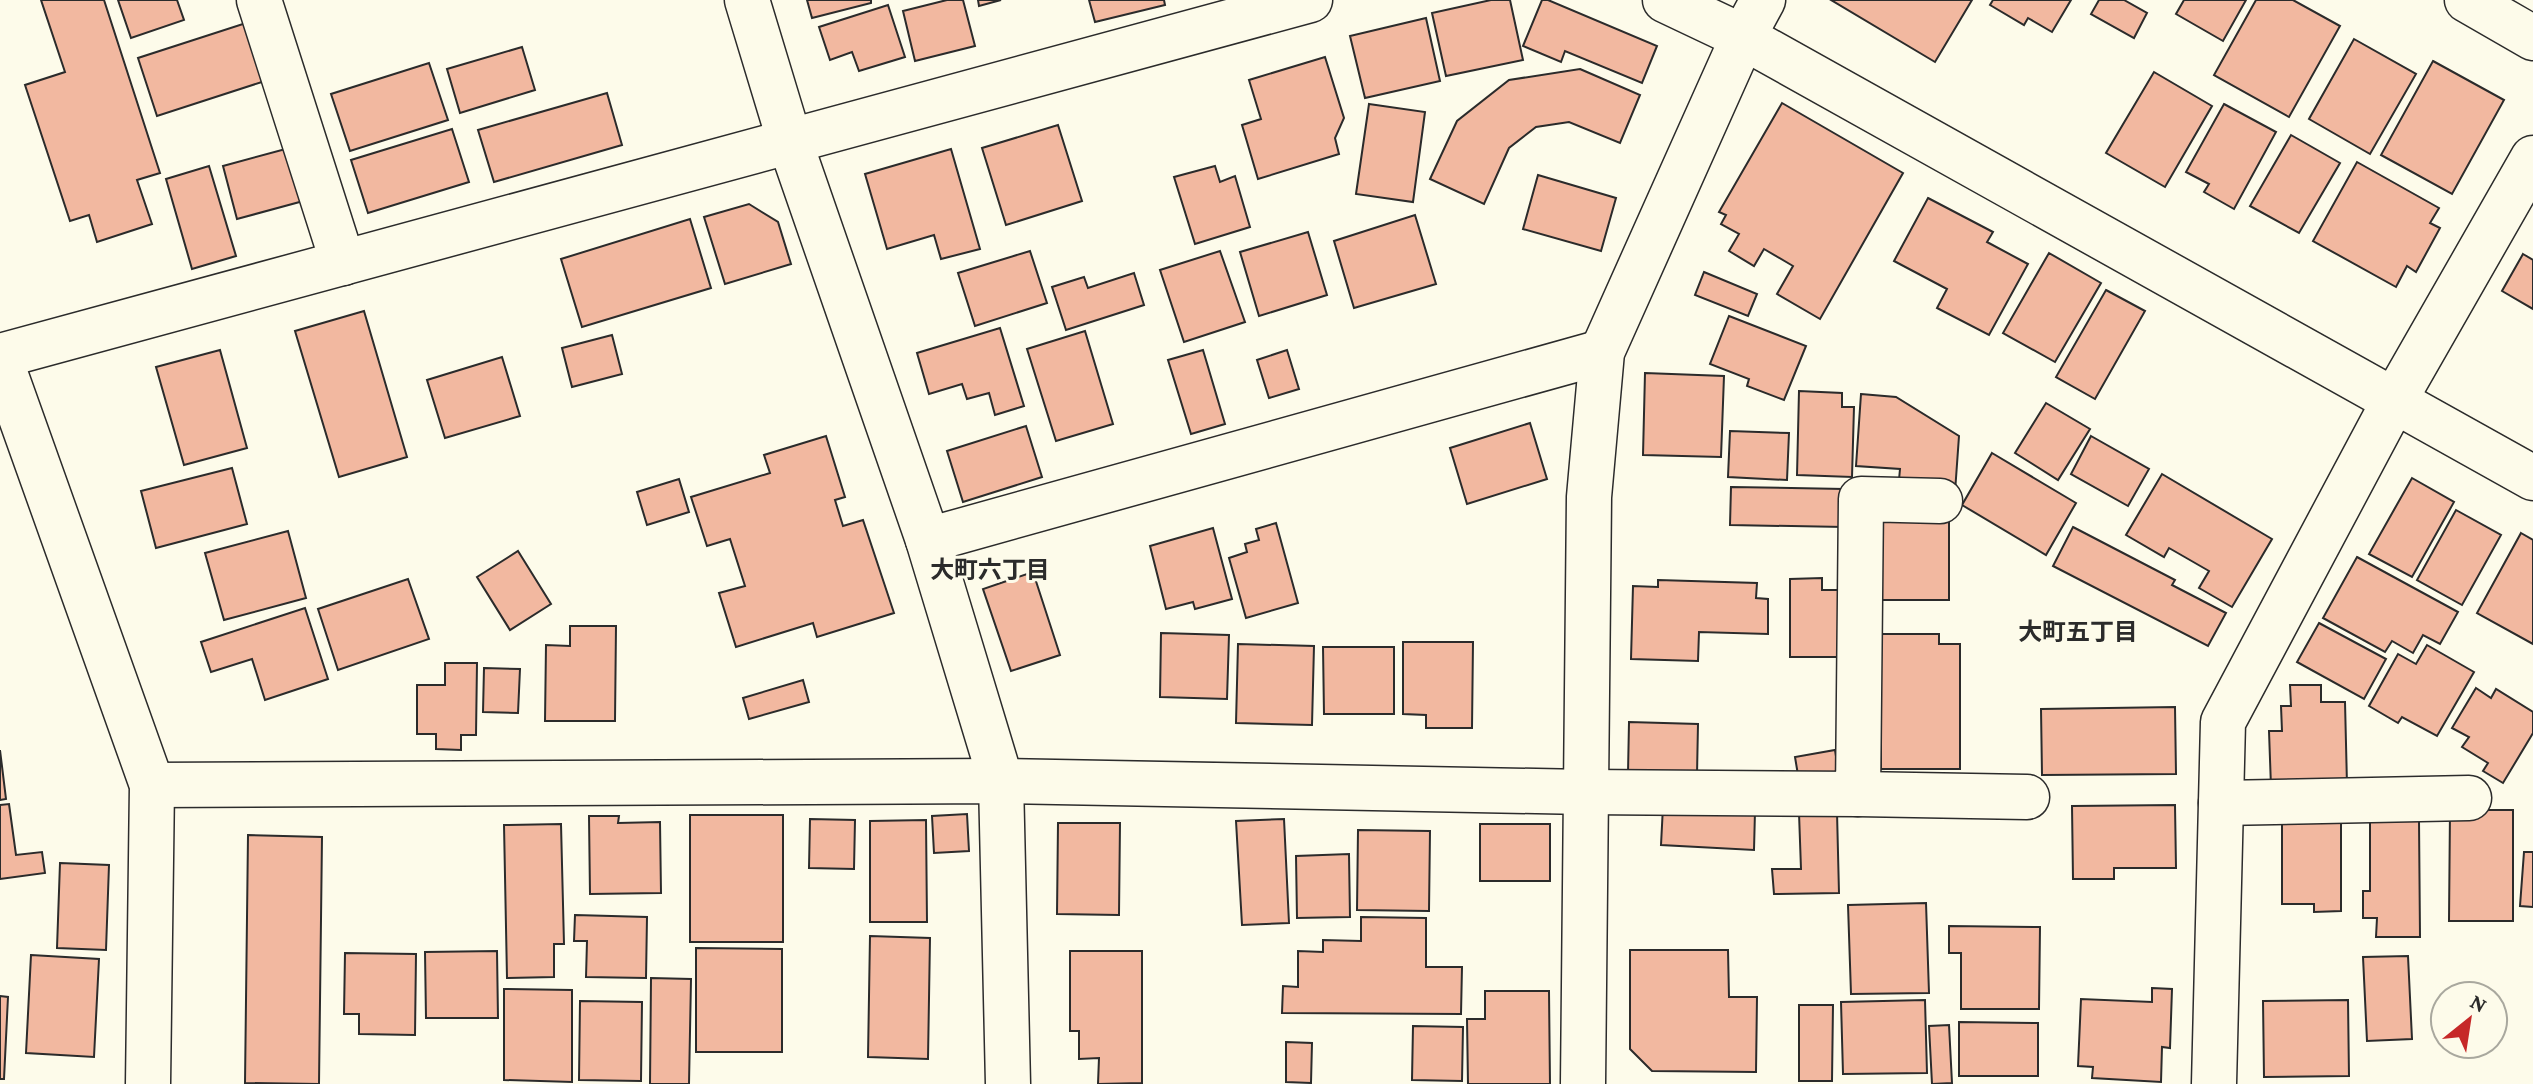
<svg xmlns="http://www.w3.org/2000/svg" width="2533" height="1084" font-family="'Crimson Pro','Noto Sans JP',serif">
<rect width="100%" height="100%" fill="#fdfbea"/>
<!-- building -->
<g fill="#f2b8a0" stroke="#2b2b2b" stroke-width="2">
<polygon points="41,0 104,0 160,173 137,180 152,224 97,242 89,215 70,221 25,85 65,72"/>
<polygon points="118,0 177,0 184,20 131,38"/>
<polygon points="807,0 871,0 871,3 812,18"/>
<polygon points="947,0 963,0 975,46 915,61 903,11"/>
<polygon points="978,0 1001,0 979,6"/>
<polygon points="1089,0 1164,0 1165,5 1095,22"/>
<polygon points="1491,0 1510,0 1523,60 1446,76 1432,13"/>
<polygon points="1542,0 1548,0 1657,46 1642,83 1565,51 1561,62 1523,46"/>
<polygon points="1831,0 1972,0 1935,62"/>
<polygon points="1993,0 2071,0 2052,32 2028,18 2024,25 1990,5"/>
<polygon points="2099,0 2124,0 2147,13 2134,38 2091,14"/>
<polygon points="2184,0 2246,0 2223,41 2176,14"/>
<polygon points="2256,0 2293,0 2340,26 2289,117 2214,75"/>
<polygon points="888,5 905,57 859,71 852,52 830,60 819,27"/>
<polygon points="1426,18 1440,81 1365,98 1350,36"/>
<polygon points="246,23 265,81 157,116 138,58"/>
<polygon points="2354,39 2416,74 2370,154 2309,119"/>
<polygon points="522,47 535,90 460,113 447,69"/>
<polygon points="1325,57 1344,118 1335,138 1339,154 1258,179 1242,125 1261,119 1249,80"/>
<polygon points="2433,61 2504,100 2452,194 2381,155"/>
<polygon points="429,63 448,120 350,151 331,94"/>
<polygon points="1580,69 1640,95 1620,143 1569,122 1536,127 1509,148 1484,204 1430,179 1457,121 1509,80"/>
<polygon points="2154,72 2212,106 2165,187 2106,153"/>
<polygon points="607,93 622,145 494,182 478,130"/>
<polygon points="1782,103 1903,173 1820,319 1777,294 1793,266 1764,249 1754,266 1729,251 1739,234 1721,224 1726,215 1719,212"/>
<polygon points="1369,104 1425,112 1413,202 1356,194"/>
<polygon points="2224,104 2276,132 2234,209 2204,192 2209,184 2186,172"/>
<polygon points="1058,125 1082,201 1006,225 982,148"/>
<polygon points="452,129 469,182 368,213 351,160"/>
<polygon points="2291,135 2340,163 2299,233 2250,206"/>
<polygon points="293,147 307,200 237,219 223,166"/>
<polygon points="951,149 980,249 941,259 934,235 887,249 865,174"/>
<polygon points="2357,162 2439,208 2430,223 2440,228 2416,272 2407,266 2396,287 2313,241"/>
<polygon points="209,166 236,256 192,269 166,179"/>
<polygon points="1215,166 1220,182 1235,176 1250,227 1195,244 1174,177"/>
<polygon points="1538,175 1616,198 1601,251 1523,229"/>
<polygon points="1928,198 1993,232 1987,242 2028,264 1989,335 1937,308 1947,289 1894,261"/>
<polygon points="749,204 778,222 791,264 725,284 704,217"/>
<polygon points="1415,215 1436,284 1354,308 1334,241"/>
<polygon points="690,219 711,288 582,327 561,259"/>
<polygon points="1308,232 1327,295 1259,316 1240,252"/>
<polygon points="1030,251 1047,303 975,326 958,273"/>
<polygon points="1220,251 1245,322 1184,342 1160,270"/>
<polygon points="2049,253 2101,283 2055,362 2003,333"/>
<polygon points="2523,254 2533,260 2533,309 2502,291"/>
<polygon points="1704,272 1757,294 1748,316 1695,295"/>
<polygon points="1134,273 1144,305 1066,330 1052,287 1084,277 1088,288"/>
<polygon points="2106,290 2145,311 2095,399 2056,377"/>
<polygon points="364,311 407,457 339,477 295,331"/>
<polygon points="1729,316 1806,346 1784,400 1747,386 1749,379 1710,364"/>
<polygon points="1000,328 1024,406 995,415 989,393 967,399 962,384 929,394 917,353"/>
<polygon points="1085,331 1113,424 1056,441 1027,349"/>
<polygon points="612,335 622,374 572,387 562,348"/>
<polygon points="220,350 247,448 184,465 156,367"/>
<polygon points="1203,350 1225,424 1191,434 1168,360"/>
<polygon points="1287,350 1299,389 1269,398 1257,360"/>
<polygon points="502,357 520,416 445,438 427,380"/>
<polygon points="1645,373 1724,376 1721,457 1643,455"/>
<polygon points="1799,391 1842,393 1842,407 1854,407 1852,477 1797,475"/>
<polygon points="1861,394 1896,397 1959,436 1955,492 1899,480 1900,469 1856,466"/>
<polygon points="2046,403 2090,429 2058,480 2015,453"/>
<polygon points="1530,423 1547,479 1467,504 1450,448"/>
<polygon points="1026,426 1042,477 963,502 947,451"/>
<polygon points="1730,431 1789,433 1787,480 1728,477"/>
<polygon points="826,436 845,497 835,500 843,526 863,520 894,613 817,637 813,623 736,647 719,593 745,586 730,539 707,546 691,497 770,473 764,455"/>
<polygon points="2091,436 2149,469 2128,506 2071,474"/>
<polygon points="1992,453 2076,503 2046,555 1962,505"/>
<polygon points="232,468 247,524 156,548 141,491"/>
<polygon points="2162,474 2272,539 2232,607 2199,588 2209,571 2169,548 2164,557 2126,535"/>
<polygon points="2412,478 2454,502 2412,577 2369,554"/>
<polygon points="679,479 689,512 647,525 637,492"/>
<polygon points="1731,487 1844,489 1844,527 1730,525"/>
<polygon points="2456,510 2501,535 2462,605 2417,580"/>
<polygon points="1882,515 1949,516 1949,600 1881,600"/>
<polygon points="1276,523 1298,603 1246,618 1229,558 1247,552 1245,544 1259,540 1256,529"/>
<polygon points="2073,527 2175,580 2172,585 2226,613 2208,646 2053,566"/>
<polygon points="1213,528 1232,599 1195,609 1193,602 1166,609 1150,546"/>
<polygon points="288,531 306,598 224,620 205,553"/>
<polygon points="2521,533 2533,540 2533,644 2477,613"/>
<polygon points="518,551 551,604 510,630 477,577"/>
<polygon points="2357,557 2458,612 2440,644 2423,635 2413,653 2392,641 2385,652 2323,618"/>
<polygon points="1033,572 1060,655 1011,671 983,589"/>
<polygon points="1822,578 1822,590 1846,590 1847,657 1790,657 1790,579"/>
<polygon points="408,579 429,639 338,670 318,609"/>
<polygon points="1658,580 1757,583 1756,598 1768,599 1768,634 1699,632 1698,661 1631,659 1633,586 1658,587"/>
<polygon points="305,608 328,679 265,700 252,659 211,672 201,642"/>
<polygon points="2319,623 2386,659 2364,699 2297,662"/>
<polygon points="570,626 616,626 615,721 545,721 546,645 570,646"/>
<polygon points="1161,633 1229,635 1227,699 1160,697"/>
<polygon points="1881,634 1939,634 1939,644 1960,644 1960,769 1881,769"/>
<polygon points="1403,642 1473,642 1472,728 1426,728 1426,715 1403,714"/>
<polygon points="1238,644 1314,646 1312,725 1236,723"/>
<polygon points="2427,645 2474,672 2437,736 2402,717 2398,723 2369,706 2398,654 2416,664"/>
<polygon points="1323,647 1394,647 1394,714 1324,714"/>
<polygon points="445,663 477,663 476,735 461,735 461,750 436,749 436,734 417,734 417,685 445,685"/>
<polygon points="484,668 520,669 518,713 483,712"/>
<polygon points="803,680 809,702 749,719 743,698"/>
<polygon points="2290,685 2321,685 2321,702 2345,702 2347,785 2271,787 2269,731 2282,731 2281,706 2291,706"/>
<polygon points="2476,688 2491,698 2496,689 2533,712 2533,733 2503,783 2483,771 2488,763 2462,747 2469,737 2452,728"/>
<polygon points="2175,707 2176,774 2042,775 2041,709"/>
<polygon points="1629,722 1698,724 1697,775 1628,773"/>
<polygon points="0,750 6,799 0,800"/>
<polygon points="1835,750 1839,775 1799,781 1795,757"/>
<polygon points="9,804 16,855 42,852 45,873 0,879 0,805"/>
<polygon points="2175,805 2176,868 2114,868 2114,879 2073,879 2072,806"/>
<polygon points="1663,806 1755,811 1754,850 1661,845"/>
<polygon points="2450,810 2513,810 2513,921 2449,921"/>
<polygon points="1837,812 1839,893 1774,894 1772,869 1801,869 1799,813"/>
<polygon points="967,814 969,851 934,853 932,816"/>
<rect x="690" y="815" width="93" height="127"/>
<polygon points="589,816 619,816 618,823 660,822 661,893 590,894"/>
<polygon points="810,819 855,820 854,869 809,868"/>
<polygon points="1284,819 1289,923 1242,925 1236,821"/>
<polygon points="2282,819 2341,819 2341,911 2314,912 2314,904 2282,904"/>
<polygon points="926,820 927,922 870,922 870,821"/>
<polygon points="2370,820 2419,820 2420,937 2376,937 2377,918 2363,918 2363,891 2370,891"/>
<polygon points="1058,823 1120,823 1119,915 1057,914"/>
<polygon points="561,824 564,944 554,944 554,977 507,978 504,825"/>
<rect x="1480" y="824" width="70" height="57"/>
<polygon points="1358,830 1430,831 1429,911 1357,910"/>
<polygon points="248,835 322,837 319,1084 245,1083"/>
<polygon points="2524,852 2533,852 2533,907 2520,906"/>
<polygon points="1349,854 1350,917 1297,918 1296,856"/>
<polygon points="60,863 109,865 106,950 57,948"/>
<polygon points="1926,903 1929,993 1851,994 1848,905"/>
<polygon points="575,915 647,917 646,978 586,977 587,941 574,941"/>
<polygon points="1361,917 1426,918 1426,967 1462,967 1461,1014 1282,1013 1283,986 1298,987 1298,951 1323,952 1323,940 1361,941"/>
<polygon points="1949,926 2040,927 2039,1009 1961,1009 1961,953 1949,953"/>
<polygon points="870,936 930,938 928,1059 868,1057"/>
<polygon points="696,948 782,949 782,1052 696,1052"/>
<polygon points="1630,950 1728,950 1729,997 1757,997 1756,1072 1652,1071 1630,1049"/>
<polygon points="497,951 498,1018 426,1018 425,952"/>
<polygon points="1070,951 1142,951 1142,1083 1098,1084 1099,1058 1079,1059 1079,1031 1070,1031"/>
<polygon points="345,953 416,954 415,1035 359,1034 359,1014 344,1014"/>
<polygon points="31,955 99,959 94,1057 26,1053"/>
<polygon points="2408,956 2412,1039 2367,1041 2363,957"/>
<polygon points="651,978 691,979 689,1084 650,1084"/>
<polygon points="2152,988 2172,989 2170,1048 2162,1047 2161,1082 2092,1078 2093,1067 2078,1066 2081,999 2152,1002"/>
<polygon points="504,989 572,990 572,1082 504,1080"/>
<polygon points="1485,991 1549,991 1550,1084 1468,1084 1467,1019 1485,1019"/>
<polygon points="0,996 8,997 4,1079 0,1079"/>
<polygon points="1925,1000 1927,1073 1843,1074 1841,1002"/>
<polygon points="2348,1000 2349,1076 2264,1077 2263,1001"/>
<polygon points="580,1001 642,1002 641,1081 579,1080"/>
<polygon points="1799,1005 1833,1005 1832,1081 1799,1081"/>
<polygon points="1959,1022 2038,1023 2038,1076 1959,1076"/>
<polygon points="1949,1025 1952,1083 1932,1084 1929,1026"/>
<polygon points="1413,1026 1463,1027 1462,1081 1412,1080"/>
<polygon points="1286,1042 1312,1043 1311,1083 1286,1082"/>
</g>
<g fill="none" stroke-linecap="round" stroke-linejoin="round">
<defs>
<g id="minor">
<polyline points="259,0 343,263"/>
<polyline points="747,0 790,142 928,540 1001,781 1008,1084"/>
<polyline points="1665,0 1743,37 2533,478"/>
<polyline points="2467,0 2533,38"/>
<polyline points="0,356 1310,0"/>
<polyline points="0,359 152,785 148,1084"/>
<polyline points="928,540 1602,352"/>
<polyline points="152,785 1001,781 1585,792 1858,794 1861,499 1940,501"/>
<polyline points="1858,794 2027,797"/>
<polyline points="2221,803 2469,798"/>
<polyline points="1583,1084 1589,497 1602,352 1743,37 1763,0"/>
<polyline points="2214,1084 2223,722 2394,401 2533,158"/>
</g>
</defs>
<!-- minor casing -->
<use href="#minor" stroke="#2b2b2b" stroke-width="47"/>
<!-- minor -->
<use href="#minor" stroke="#fdfbea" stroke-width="44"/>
</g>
<g text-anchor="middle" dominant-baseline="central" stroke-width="6" stroke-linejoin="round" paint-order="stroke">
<!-- neighbourhood labels -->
<g font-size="24" font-weight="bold" fill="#2b2b2b" stroke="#fdfbea">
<text x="990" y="569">大町六丁目</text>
<text x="2078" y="631">大町五丁目</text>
</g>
</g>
<!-- north arrow -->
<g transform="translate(2469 1020) rotate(30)"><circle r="38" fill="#fdfbea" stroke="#a9a89e" stroke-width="2"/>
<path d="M0-6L14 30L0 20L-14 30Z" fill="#c62828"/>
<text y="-12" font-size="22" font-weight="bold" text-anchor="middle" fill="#2b2b2b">N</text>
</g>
</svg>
